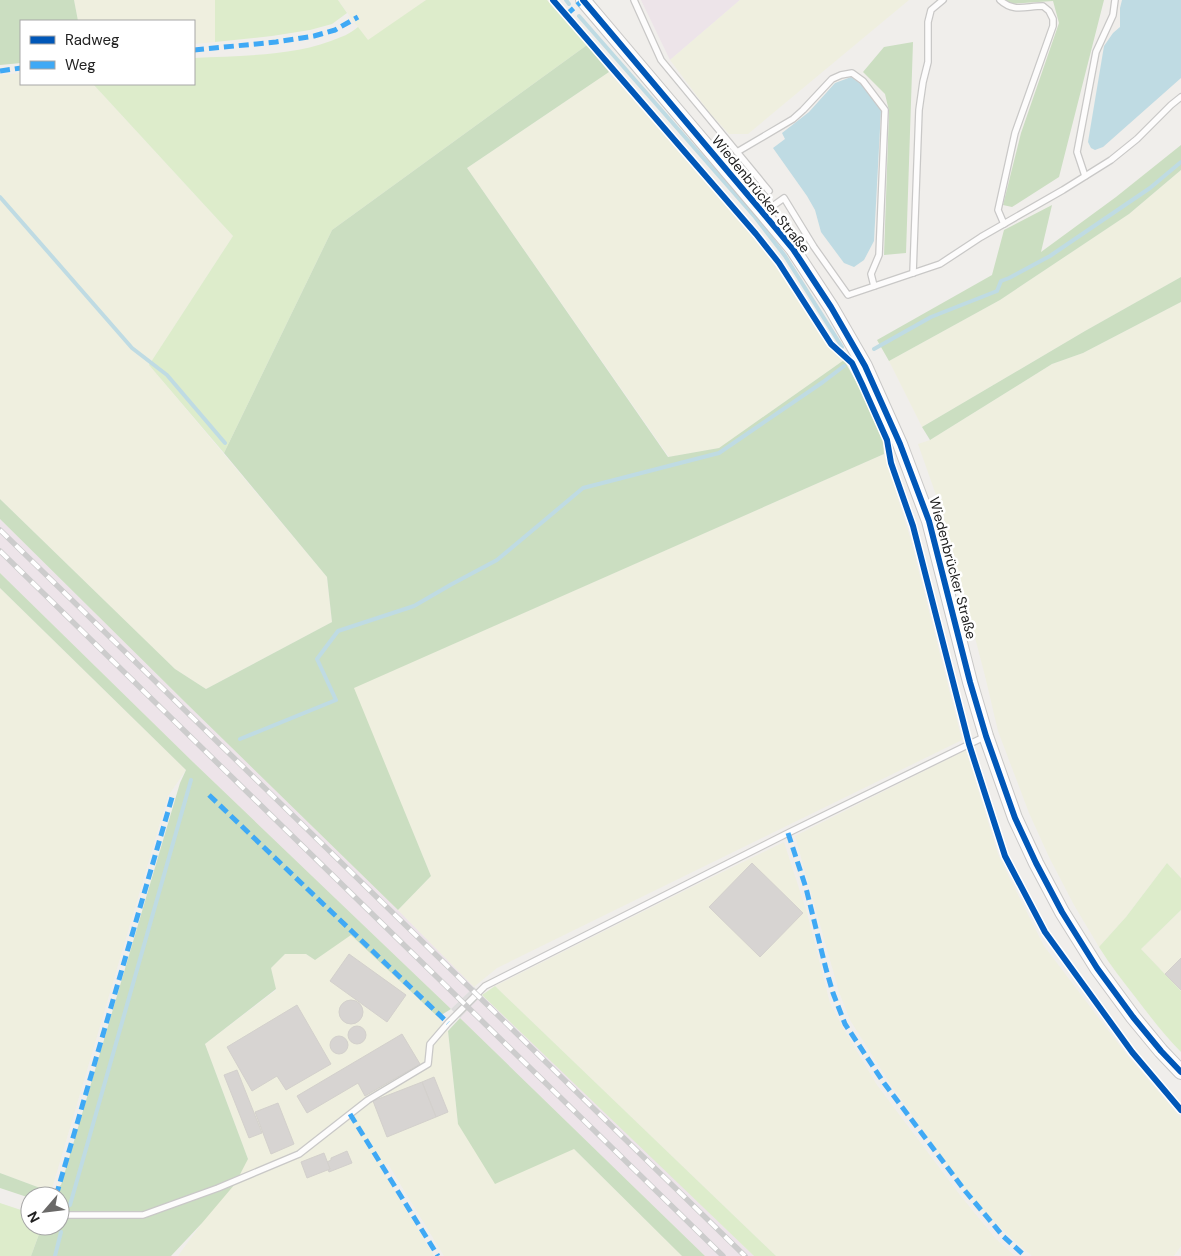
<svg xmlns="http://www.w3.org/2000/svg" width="1181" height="1256" font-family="'DM Sans',sans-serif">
<rect width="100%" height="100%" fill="#f0eeeb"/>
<!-- industrial -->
<g fill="#ede4e9">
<polygon points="641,0 740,0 670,60"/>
<polygon points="0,519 188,705 398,910 474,987 451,1009 193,762 0,573"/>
<polygon points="482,995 617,1123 754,1256 705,1256 460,1018"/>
</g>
<!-- farmland -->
<g fill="#efefdf">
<polygon points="74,0 215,0 215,42 194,44 194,21 78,21"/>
<polygon points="338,0 426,0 368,41"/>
<polygon points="740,0 909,0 748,134 729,134 709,112 670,60"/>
<polygon points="609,72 752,236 776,267 829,347 844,360 719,448 669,457 467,168"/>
<polygon points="21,73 21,84 93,84 233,236 149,365 327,577 332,622 206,689 175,669 0,499 0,75"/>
<polygon points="1181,170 1181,277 1085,331 922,427 889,361 1000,300 1129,214"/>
<polygon points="1181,302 1181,878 1167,863 1126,917 1099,947 1074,905 1049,857 1029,813 998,731 985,676 943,515 918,444 930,440 1052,364 1083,353"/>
<polygon points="884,454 910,537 962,740 497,968 474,987 398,910 431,876 353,688"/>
<polygon points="0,588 186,770 168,796 51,1192 0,1173"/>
<polygon points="966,750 998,854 1010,879 1044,946 1127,1055 1181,1118 1181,1246 1174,1256 1032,1256 1008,1235 970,1197 889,1082 850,1020 839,992 795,836"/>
<polygon points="784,842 807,913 830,1003 842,1026 877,1085 960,1195 996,1239 1015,1256 776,1256 495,986 692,887"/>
<polygon points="1181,910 1181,991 1141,949"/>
<polygon points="351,934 438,1017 448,1031 458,1124 574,1149 682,1256 444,1256 388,1164 381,1168 434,1256 178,1256 248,1159 205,1044 276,990 271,968 285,954 306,954 315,960"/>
</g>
<!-- grass -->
<g fill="#ddeccb">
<polygon points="215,0 338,0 347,13 332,24 310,30 272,36 215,42"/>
<path d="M426,0h121l40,45 -255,185 -108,223 -75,-88 84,-129 -140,-152h101v-26c48,-3 102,-1 147,-21 6,-2 12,-6 17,-10l10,13z"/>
<path d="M1167,863l14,15v32l-40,39 40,42v61c-17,-17 -31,-36 -45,-54 -13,-17 -26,-33 -37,-51l27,-30z"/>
<polygon points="495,986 776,1256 754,1256 482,995"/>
<polygon points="0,1203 30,1213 30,1226 42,1226 31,1256 0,1256"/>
</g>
<!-- forest -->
<g fill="#cbdec1">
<polygon points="0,0 74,0 78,21 21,21 21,63 0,65"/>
<polygon points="1005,0 1104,0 1059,177 1012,207 1003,205 1021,133 1059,23 1053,1 1010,4"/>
<polygon points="913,42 906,253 884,255 889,111 885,94 863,72 884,47"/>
<polygon points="587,45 609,72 467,168 668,457 719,448 844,360 858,385 883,441 884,454 354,688 431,876 398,910 188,705 0,519 0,499 175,669 206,689 332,622 327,577 224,453 332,230"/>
<polygon points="1181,145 1181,170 1129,214 1000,300 889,361 877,340 992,275 1004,230 1052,205 1041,252 1116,197"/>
<polygon points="1181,277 1181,302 1083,353 1052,364 930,440 922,427 1085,331"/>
<polygon points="0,573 193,762 451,1009 438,1017 351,935 315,960 306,954 285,954 271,968 276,989 205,1044 248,1159 235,1184 202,1223 171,1256 31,1256 42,1226 60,1226 60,1196 30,1196 30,1198 0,1188 0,1173 51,1192 61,1185 180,783 186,770 0,588"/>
<polygon points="460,1018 705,1256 682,1256 574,1149 495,1184 458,1124 448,1031"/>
</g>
<!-- water -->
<g fill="#bfdbe3">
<polygon points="1122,0 1181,0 1181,78 1103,147 1095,150 1091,148 1088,142 1104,46 1113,33 1120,27 1120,8"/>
<polygon points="851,77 862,85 881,110 874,241 864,260 854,267 844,263 821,232 815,210 807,196 773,148 785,139 782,133 809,112 835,83"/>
</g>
<!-- pier -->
<polygon fill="#dedddd" points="474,987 482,995 460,1018 451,1009"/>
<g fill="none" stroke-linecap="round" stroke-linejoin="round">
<!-- stream -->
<g stroke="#bfdbe3" stroke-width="4">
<polyline points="566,0 569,4"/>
<polyline points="579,16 755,217 785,256 842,347"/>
<polyline points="0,197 132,348 167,375 225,443"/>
<polyline points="874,349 931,317 997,291 1001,281 1009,278 1050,256 1150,188 1181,162"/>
<polyline points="240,739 336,700 317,659 338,631 414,606 452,584 497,560 583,488 719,453 823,382 844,366"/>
<polyline points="70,1205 191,780"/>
<polyline points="55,1256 61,1232"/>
</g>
</g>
<!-- building -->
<g fill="#d7d4d2" stroke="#d3d0cc">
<polygon points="752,863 803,913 760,957 709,907"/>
<polygon points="349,954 406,995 387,1022 330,981"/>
<polygon points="1181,958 1181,990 1165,974"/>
<circle cx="351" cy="1012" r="12"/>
<polygon points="297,1005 331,1064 286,1090 277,1076 252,1091 227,1047"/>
<circle cx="357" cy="1035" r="9"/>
<polygon points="402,1034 420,1064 365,1096 358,1083 307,1113 297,1096"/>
<circle cx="339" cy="1045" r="9"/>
<polygon points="237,1070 262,1133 249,1138 224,1075"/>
<polygon points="434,1077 448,1112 436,1117 422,1082"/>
<polygon points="422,1082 436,1117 387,1137 373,1101"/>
<polygon points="278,1103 294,1144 271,1154 255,1112"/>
<polygon points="347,1151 352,1163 329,1172 328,1170 330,1169 327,1162 331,1160 331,1158"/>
<polygon points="324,1153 330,1169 307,1178 301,1162"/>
</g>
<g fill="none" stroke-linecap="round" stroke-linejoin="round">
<defs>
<g id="service">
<polyline points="634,0 661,60 737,152"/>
<path d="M1000,0c14,13 26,6 43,6l6,5 4,8v7l-38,107 -17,77 6,14"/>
<polyline points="1085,176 1077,152 1096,52 1113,15 1115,0"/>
<polyline points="769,191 737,152 793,119 803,110 832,79 841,75 852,73 863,81 885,110 879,255 871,274 874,286"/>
<polyline points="763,213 784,198 814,247 848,295 940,264 981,237 1063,190 1111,160 1137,139 1171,105 1181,97"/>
<polyline points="913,273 919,110 923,82 928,62 928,22 931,10 943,0"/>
<polyline points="69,1215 143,1215 218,1188 299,1154 368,1100 428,1064 430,1044 448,1023 485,986 788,833 986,736"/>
</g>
<polyline id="tertiary" points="583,0 763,213 793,249 831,307 865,366 900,444 929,521 970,682 986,736 1015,818 1036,863 1062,912 1097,968 1133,1017 1161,1051 1181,1072"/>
</defs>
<!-- service casing -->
<use href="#service" stroke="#c9c8c7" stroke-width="8"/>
<!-- tertiary casing -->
<use href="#tertiary" stroke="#c9c8c7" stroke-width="16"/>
<!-- service -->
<use href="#service" stroke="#fdfcfc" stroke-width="5.5"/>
<!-- tertiary -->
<use href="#tertiary" stroke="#fdfcfc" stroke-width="14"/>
<defs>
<g id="rail">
<polyline points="0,530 745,1256"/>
<polyline points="0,551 723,1256"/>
</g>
</defs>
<!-- rail casing -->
<use href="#rail" stroke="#ccc" stroke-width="5.5"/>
<!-- rail -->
<use href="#rail" stroke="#fff" stroke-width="4" stroke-dasharray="11" stroke-linecap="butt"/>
<!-- quiet -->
<g stroke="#3fa9f5" stroke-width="5" stroke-dasharray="10 5" stroke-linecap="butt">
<polyline points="566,15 583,0"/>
<polyline points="194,50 276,42 314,36 335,30 358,17"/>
<polyline points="0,71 21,68"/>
<polyline points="209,795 448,1023"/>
<polyline points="788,833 806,888 826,969 833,993 845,1024 884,1083 966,1192 1003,1236 1025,1256"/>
<polyline points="350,1114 438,1256"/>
<polyline points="56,1196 173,794"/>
</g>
<defs>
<g id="cycleway">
<polyline points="553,0 756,234 779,263 831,344 852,363 862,384 887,440 891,463 913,526 969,744 1005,856 1045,932 1132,1052 1181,1110"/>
<polyline points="583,0 763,213 793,249 831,307 865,366 900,444 929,521 970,682 986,736 1015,818 1036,863 1062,912 1097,968 1133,1017 1161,1051 1181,1072"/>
</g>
</defs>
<!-- cycleway casing -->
<use href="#cycleway" stroke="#fff" stroke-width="9"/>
<!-- cycleway -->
<use href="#cycleway" stroke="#0057b8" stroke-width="6"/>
</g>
<g text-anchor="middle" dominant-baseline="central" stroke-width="5" stroke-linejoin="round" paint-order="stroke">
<!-- street labels -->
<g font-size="14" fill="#222" stroke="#fff">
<text transform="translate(761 194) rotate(51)">Wiedenbrücker Straße</text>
<text transform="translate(953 568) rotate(75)">Wiedenbrücker Straße</text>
</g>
</g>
<!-- legend -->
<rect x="20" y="20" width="175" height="65" fill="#ffffff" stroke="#a7a7a7"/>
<rect x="30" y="36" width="25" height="8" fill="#0057b8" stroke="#a7a7a7"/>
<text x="65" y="45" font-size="15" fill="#222222">Radweg</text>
<rect x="30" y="61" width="25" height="8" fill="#3fa9f5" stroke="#a7a7a7"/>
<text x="65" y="70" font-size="15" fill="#222222">Weg</text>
<!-- north arrow -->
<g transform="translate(45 1211) rotate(242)"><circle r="24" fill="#ffffff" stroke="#a7a7a7"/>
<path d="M0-4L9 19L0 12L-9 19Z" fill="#6a6968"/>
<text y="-8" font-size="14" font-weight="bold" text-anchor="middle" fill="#222222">N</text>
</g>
</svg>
